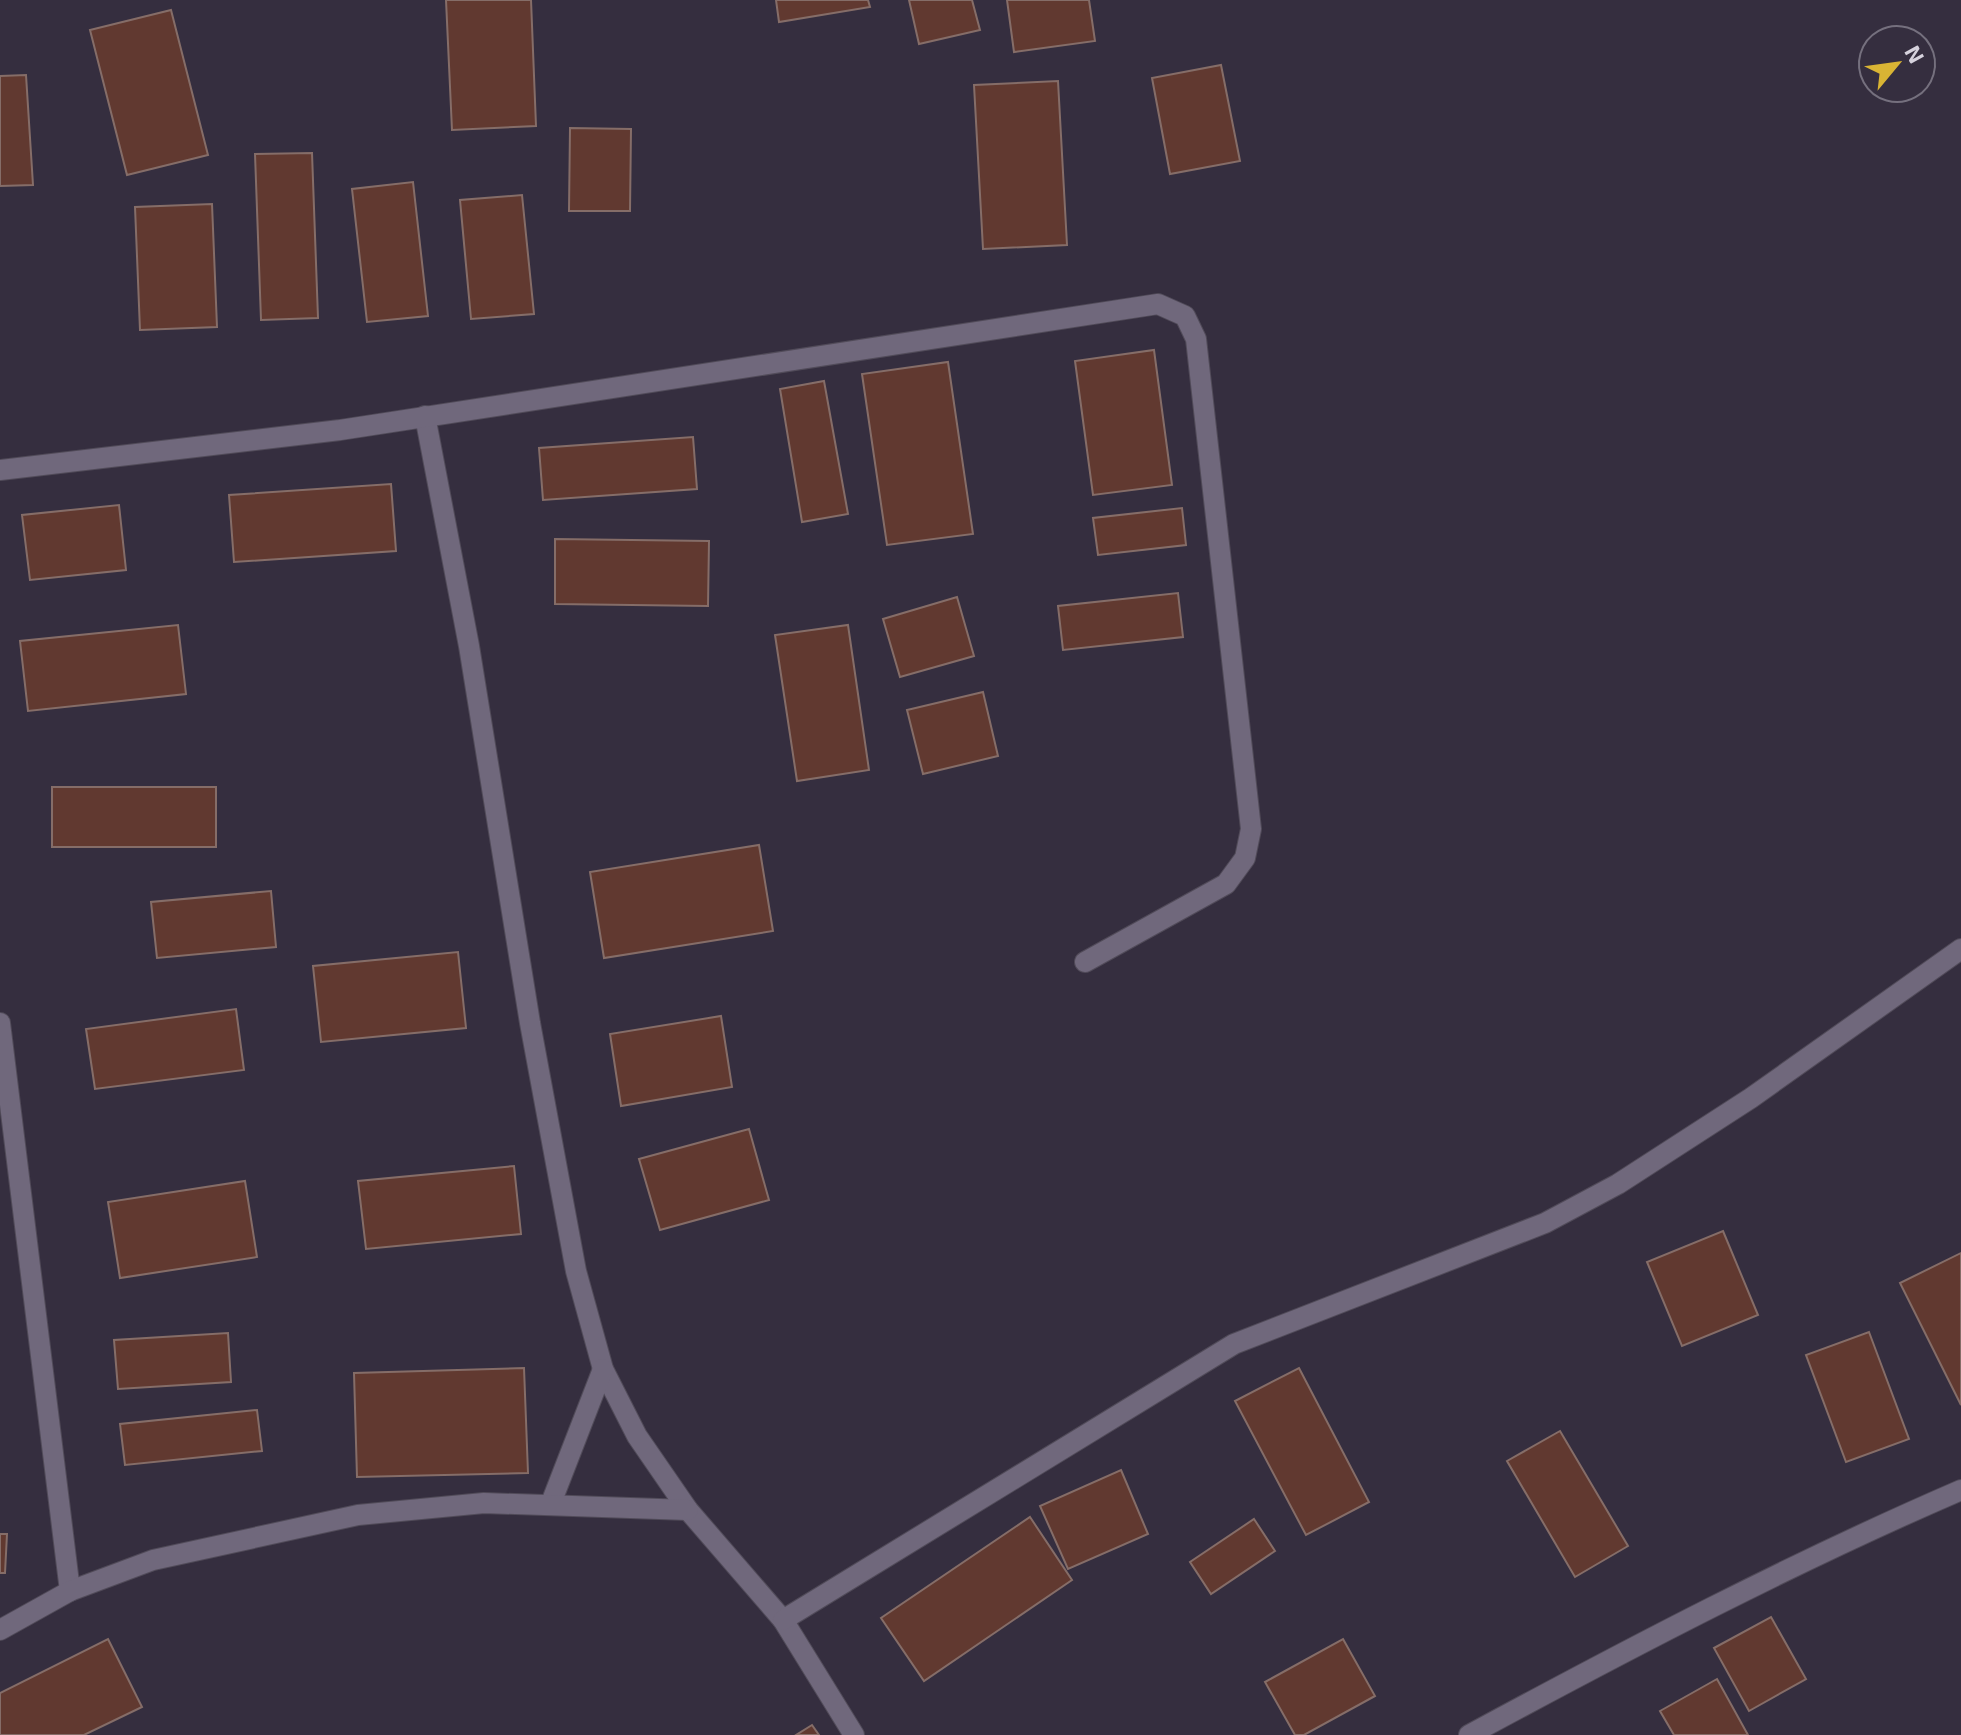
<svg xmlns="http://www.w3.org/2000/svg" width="1961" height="1735" font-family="'Exo 2',sans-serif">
<rect width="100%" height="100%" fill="#352e3f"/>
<!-- building -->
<g fill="#613930" stroke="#856d68" stroke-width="2">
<polygon points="446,0 531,0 536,126 452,130"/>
<polygon points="776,0 868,0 870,7 779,22"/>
<polygon points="909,0 972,0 980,30 919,44"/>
<polygon points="1007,0 1089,0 1095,41 1014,52"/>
<polygon points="171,10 208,155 127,175 90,30"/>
<polygon points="1221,65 1240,161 1170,174 1152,78"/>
<polygon points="26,75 33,185 0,186 0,76"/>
<polygon points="1058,81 1067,245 983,249 974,85"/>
<polygon points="570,128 631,129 630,211 569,211"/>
<polygon points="312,153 318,318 261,320 255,154"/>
<polygon points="413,182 428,316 367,322 352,189"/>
<polygon points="522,195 534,314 471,319 460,200"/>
<polygon points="212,204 217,327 140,330 135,207"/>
<polygon points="1154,350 1172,485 1093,495 1075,361"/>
<polygon points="948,362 973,534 887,545 862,374"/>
<polygon points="824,381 848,514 802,522 780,389"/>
<polygon points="693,437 697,489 543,500 539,448"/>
<polygon points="391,484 396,551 234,562 229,495"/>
<polygon points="119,505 126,570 30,580 22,515"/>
<polygon points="1182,508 1186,545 1098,555 1093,518"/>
<polygon points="555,539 709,541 708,606 555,604"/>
<polygon points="1178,593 1183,637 1063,650 1058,606"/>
<polygon points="957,597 974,656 900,677 883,619"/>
<polygon points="178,625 186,694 28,711 20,641"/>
<polygon points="848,625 869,770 797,781 775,635"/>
<polygon points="983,692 998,756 923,774 907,710"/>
<rect x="52" y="787" width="164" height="60"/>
<polygon points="759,845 773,931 604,958 590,872"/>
<polygon points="271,891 276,947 157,958 151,902"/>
<polygon points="458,952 466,1028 321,1042 313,966"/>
<polygon points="236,1009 244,1070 95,1089 86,1029"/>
<polygon points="721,1016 732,1087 621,1106 610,1034"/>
<polygon points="749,1129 769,1200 660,1230 639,1159"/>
<polygon points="514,1166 521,1234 366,1249 358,1181"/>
<polygon points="245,1181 257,1257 120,1278 108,1202"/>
<polygon points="1723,1231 1758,1315 1682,1346 1647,1262"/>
<polygon points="1961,1253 1961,1405 1900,1283"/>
<polygon points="1869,1332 1909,1439 1846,1462 1806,1355"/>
<polygon points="228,1333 231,1382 118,1389 114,1340"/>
<polygon points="524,1368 528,1473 357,1477 354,1373"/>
<polygon points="1299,1368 1369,1502 1306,1535 1235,1401"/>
<polygon points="257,1410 262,1451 125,1465 120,1424"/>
<polygon points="1560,1431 1628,1546 1575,1577 1507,1461"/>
<polygon points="1121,1470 1148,1534 1068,1569 1040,1506"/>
<polygon points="1030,1517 1072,1580 924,1681 881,1618"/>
<polygon points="1254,1519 1275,1551 1211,1594 1190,1562"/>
<polygon points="0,1534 7,1534 5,1573 0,1573"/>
<polygon points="1771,1617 1806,1679 1749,1711 1714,1648"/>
<polygon points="108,1639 142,1707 84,1735 0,1735 0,1693"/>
<polygon points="1343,1639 1375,1696 1304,1735 1295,1735 1265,1682"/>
<polygon points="1717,1679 1748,1735 1674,1735 1660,1711"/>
<polygon points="812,1725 819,1735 796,1735"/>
</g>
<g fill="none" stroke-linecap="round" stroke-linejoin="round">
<defs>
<g id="street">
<polyline points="425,416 469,646 530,1023 576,1271 603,1369 637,1436 688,1510 783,1620 854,1735"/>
<polyline points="0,470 340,430 1158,304 1185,316 1196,339 1251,829 1245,858 1226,884 1085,962"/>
<polyline points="0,1023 70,1591"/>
<polyline points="551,1503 603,1369"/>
<polyline points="783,1620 1234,1344 1545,1223 1618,1184 1751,1098 1961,949"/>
<polyline points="0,1630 70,1591 153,1560 358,1515 484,1503 688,1510"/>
<path d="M1469,1735c161,-87 323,-172 492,-245"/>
</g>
</defs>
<!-- street casing -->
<use href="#street" stroke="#514b59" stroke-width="22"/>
<!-- street -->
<use href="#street" stroke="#70687c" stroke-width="20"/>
</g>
<!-- north arrow -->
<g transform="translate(1897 64) rotate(61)"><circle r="38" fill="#352e3f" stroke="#75707e" stroke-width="2"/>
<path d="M0-6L14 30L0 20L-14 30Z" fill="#d9b434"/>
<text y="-12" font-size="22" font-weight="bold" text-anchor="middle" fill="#d6d2dd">N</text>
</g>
</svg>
